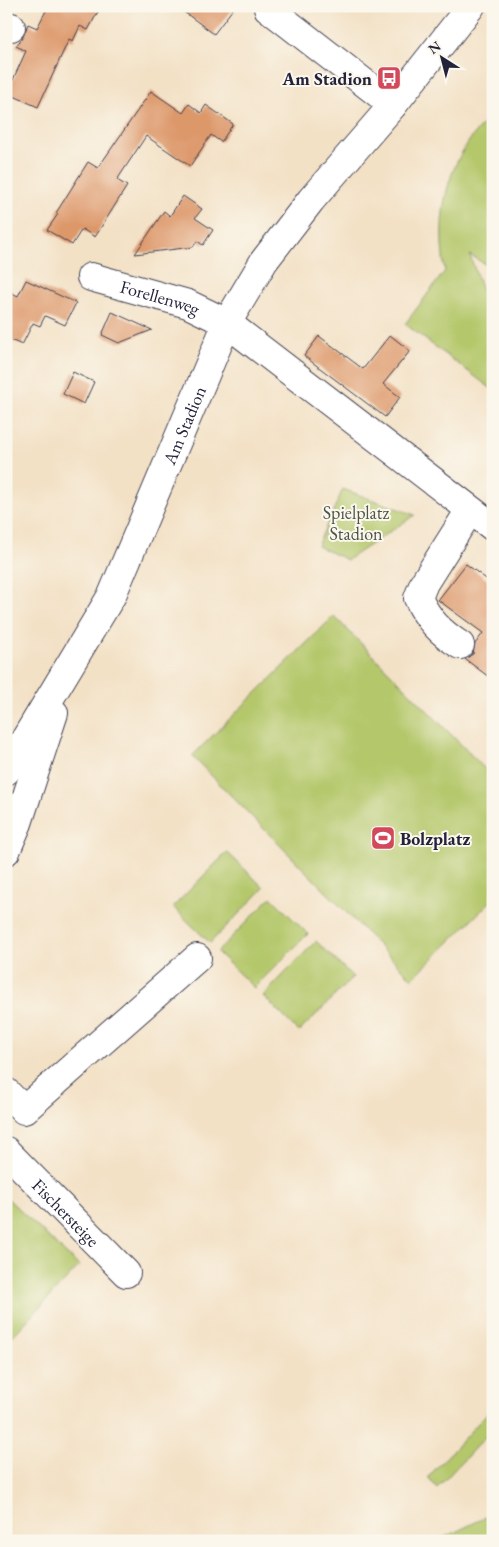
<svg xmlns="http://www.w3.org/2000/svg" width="499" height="1547" font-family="'EB Garamond',serif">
<rect width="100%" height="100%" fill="#fbf7ec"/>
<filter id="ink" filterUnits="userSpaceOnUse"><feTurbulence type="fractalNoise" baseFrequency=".02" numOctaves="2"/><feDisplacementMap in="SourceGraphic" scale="10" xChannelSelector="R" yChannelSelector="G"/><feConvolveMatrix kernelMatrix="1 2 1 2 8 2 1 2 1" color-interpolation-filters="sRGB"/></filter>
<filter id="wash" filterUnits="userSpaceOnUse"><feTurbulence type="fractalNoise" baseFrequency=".0096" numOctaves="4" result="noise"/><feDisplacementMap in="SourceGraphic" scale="20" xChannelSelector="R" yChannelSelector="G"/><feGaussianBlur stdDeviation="1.12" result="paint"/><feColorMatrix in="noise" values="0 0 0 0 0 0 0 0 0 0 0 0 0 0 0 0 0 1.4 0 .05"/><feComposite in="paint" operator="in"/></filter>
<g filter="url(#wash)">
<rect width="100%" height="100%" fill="#f3e1c6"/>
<!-- green -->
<g fill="#b4c76a" stroke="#6b7452">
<path d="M493,115v154l-23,-14 10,30 13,20v85l-88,-66 40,-53c-10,-56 2,-118 48,-156z"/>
<polygon points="343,489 415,515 347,560 317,546"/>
<polygon points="334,616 493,777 493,899 412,979 192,756"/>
<polygon points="227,852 264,888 210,943 173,907"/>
<polygon points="271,897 308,934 254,988 217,952"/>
<polygon points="316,941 353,977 299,1032 263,996"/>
<polygon points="6,1197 79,1266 6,1343"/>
<polygon points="493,1407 493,1429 437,1488 428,1477"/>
<polygon points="493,1511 493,1541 437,1541 486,1517"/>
</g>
<g id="blocks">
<!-- building -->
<g fill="#dd986a">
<polygon points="42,6 101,6 88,30 80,26 73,41 69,39 38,107 7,93 26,51 16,46 23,37 28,24 37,28 47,9"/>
<polygon points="176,6 235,6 214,34"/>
<polygon points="151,91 183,113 189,104 201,113 206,105 233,124 221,142 211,135 190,166 146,136 117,180 127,186 95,237 82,229 72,245 47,230 58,214 56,213 88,162 98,168"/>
<polygon points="183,196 202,209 195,218 213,230 203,245 197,241 193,247 135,254 164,211 170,216"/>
<polygon points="26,280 76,303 65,325 45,316 40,326 33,323 22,345 6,338 6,290 18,296"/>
<polygon points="112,312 152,330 119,343 102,335"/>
<polygon points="390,335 410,351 383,384 400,397 385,417 304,356 319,336 363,369"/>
<polygon points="73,372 94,382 84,404 63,394"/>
<polygon points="466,564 493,584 493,680 465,659 473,654 475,644 483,633 438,600"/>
</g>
</g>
</g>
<g filter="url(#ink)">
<use href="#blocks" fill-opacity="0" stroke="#413f50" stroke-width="1"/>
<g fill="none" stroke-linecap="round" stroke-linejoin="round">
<defs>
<g id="minor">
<polyline points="268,8 393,105"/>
<polyline points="6,26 11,27"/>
<path id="s1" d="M91,277l97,27 39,19 266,204"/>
<path d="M460,645c-20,-13 -32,-25 -42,-47l6,-15 46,-73"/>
<path id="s2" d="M6,771l106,-176 115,-272 37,-62 47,-61 82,-95 78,-99"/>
<polyline points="6,851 18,823 54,713"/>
<polyline points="6,1092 24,1110 197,958"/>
<path id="s3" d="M6,1151l120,122"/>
</g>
</defs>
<!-- minor casing -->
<use href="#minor" stroke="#413f50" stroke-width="30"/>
<!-- minor -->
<use href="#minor" stroke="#fff" stroke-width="28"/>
</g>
</g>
<!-- icons -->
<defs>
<symbol id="bus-square" viewBox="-11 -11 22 22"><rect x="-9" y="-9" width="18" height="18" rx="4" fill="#d1495b" stroke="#fbf7ec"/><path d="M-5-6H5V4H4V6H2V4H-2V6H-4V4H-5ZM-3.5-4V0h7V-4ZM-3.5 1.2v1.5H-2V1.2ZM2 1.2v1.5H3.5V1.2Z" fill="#fff"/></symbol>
<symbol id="stadium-square" viewBox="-11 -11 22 22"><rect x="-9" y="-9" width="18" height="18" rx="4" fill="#d1495b" stroke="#fbf7ec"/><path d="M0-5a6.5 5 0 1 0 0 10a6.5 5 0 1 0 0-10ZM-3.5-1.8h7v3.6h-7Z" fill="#fff"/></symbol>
</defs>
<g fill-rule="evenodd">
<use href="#bus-square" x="375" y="64" width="28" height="28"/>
<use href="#stadium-square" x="369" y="824" width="28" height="28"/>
</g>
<g text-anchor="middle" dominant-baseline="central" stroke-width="4" stroke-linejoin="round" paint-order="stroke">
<!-- poi labels -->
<g font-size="18" font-weight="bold" fill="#22223b" stroke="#fbf7ec" text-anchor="end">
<text x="372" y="78">Am Stadion</text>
<text x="400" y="838" text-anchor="start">Bolzplatz</text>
</g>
<!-- street labels -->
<g font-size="18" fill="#22223b" stroke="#fbf7ec">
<text stroke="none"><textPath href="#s1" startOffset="72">Forellenweg</textPath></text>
<text stroke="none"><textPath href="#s2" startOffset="390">Am Stadion</textPath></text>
<text stroke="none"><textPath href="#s3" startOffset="86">Fischersteige</textPath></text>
</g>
<!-- park labels -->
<g font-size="18" fill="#4e5449" stroke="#fbf7ec">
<text x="356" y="512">Spielplatz<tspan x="356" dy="21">Stadion</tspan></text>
</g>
</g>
<!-- margin -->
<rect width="499" height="1547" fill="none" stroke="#fbf7ec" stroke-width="25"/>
<!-- north arrow -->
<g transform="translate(442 58) rotate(324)" stroke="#fbf7ec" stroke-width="4" paint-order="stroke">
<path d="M0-4L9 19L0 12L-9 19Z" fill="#22223b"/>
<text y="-8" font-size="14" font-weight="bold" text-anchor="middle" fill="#22223b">N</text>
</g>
</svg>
